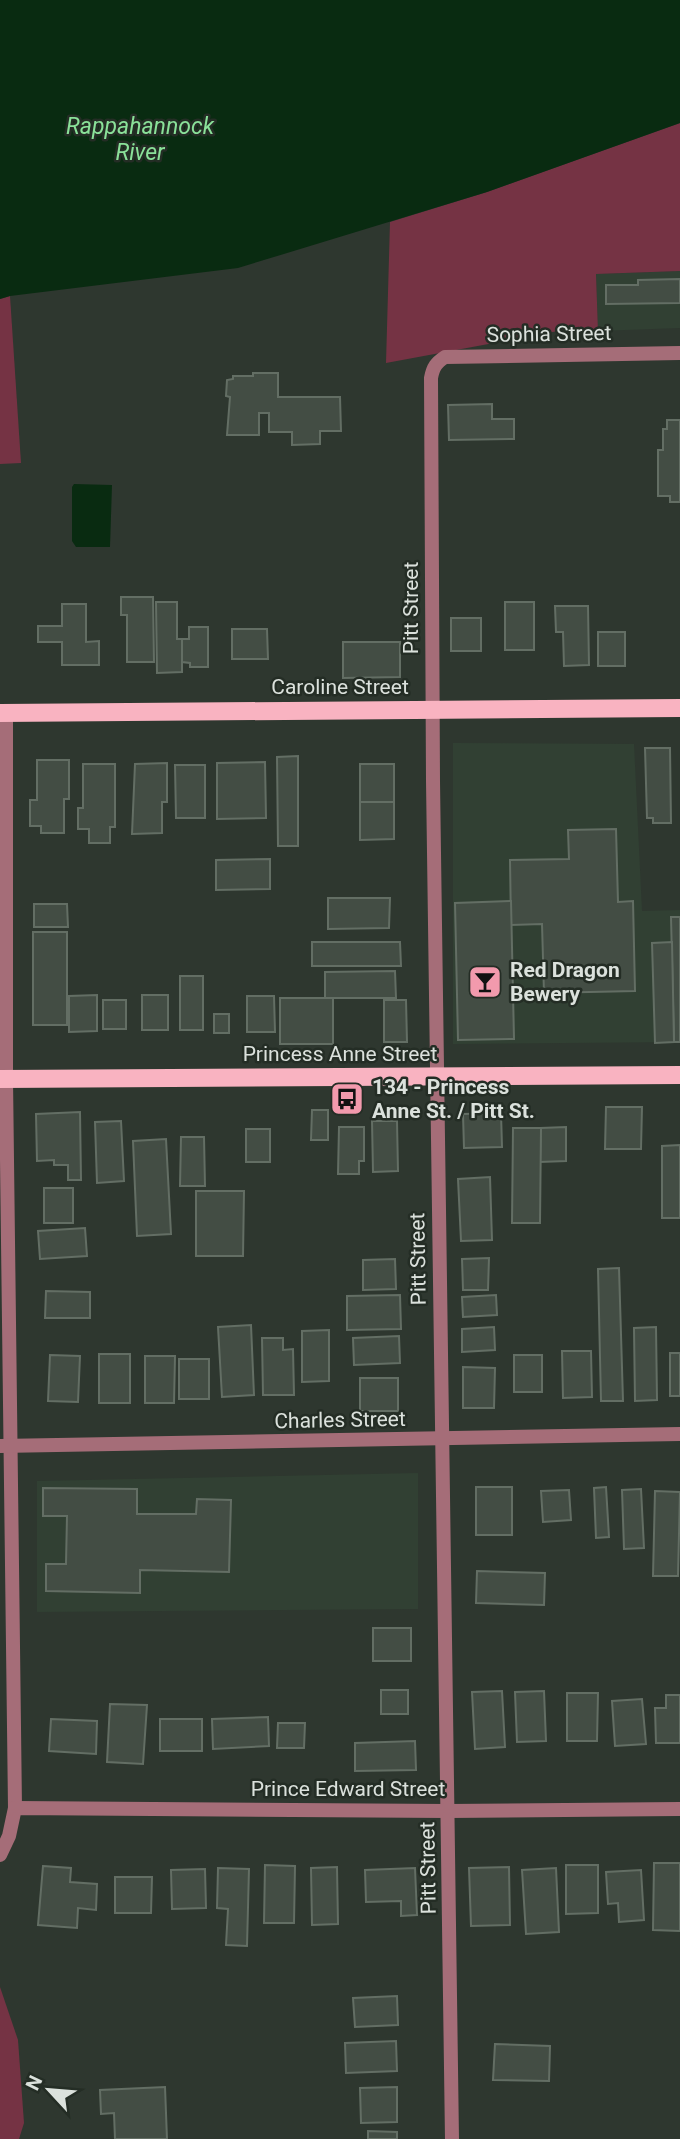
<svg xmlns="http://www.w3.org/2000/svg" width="680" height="2139" font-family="Roboto,sans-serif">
<rect width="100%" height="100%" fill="#2e372f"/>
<!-- built -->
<g fill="#314033">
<polygon points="680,271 680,328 598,331 596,274"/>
<polygon points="453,743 634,744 642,911 680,910 680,1042 453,1044"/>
<polygon points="418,1473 418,1609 37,1612 37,1481"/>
</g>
<!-- green -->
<g fill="#753344">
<polygon points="680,123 680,271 596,274 598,331 558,331 386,363 390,222 487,192"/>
<polygon points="10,296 21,463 0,464 0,299"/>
<polygon points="0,1987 18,2040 24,2123 19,2139 0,2139"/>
</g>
<!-- water -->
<g fill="#092b11">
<polygon points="0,0 680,0 680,123 487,192 238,268 10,296 0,299"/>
<polygon points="74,484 112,485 110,547 76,547 72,541 72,487"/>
</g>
<!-- building -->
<g fill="#434d44" stroke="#636e64" stroke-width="2">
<polygon points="680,279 680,303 606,304 606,285 638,285 638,280"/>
<polygon points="253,373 278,373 278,397 340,397 341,431 320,431 320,444 292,445 292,432 269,432 269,413 259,413 259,435 227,435 230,397 226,396 227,380 233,379 233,376 253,376"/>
<polygon points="492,404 492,419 514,419 514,439 449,440 448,405"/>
<polygon points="667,420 680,420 680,502 670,502 670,496 658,496 658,450 663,450 663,429 667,429"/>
<polygon points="121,597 153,597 154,662 127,662 127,615 121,615"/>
<polygon points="156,602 177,602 177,639 182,639 182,672 157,673"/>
<rect x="505" y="602" width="29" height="48"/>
<polygon points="62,604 86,604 86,642 99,641 99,665 62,665 62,642 38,642 38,626 62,626"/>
<polygon points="555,606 588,606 589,665 564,666 563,632 556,632"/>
<rect x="451" y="618" width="30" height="33"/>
<polygon points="189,627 208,627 208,667 190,667 190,663 182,662 182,639 189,639"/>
<polygon points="232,629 267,629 268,659 232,659"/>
<rect x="598" y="632" width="27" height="34"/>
<polygon points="343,642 400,642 400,677 343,678"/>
<polygon points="645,748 670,748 671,823 653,823 653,818 647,818"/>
<polygon points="298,756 298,846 278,846 277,757"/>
<polygon points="37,760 69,760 69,799 64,799 64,833 41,833 41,826 30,826 30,800 37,800"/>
<polygon points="265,762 266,818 217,819 217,763"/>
<polygon points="167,763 167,802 162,802 162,833 132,834 135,764"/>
<polygon points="83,764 115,764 115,827 110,827 110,843 89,843 89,829 78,829 78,808 83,808"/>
<rect x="360" y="764" width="34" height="38"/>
<polygon points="175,765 205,765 205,818 176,818"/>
<polygon points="360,802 394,802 394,839 360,840"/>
<polygon points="616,829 618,902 633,901 635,991 544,993 542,924 511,925 510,860 569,859 568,830"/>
<polygon points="270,859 270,889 216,890 216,860"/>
<polygon points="328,898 390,898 389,928 328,929"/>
<polygon points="511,901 514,1039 458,1040 455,903"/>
<polygon points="34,904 67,904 68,927 34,927"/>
<polygon points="671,917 680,917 680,1042 674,1042"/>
<rect x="33" y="932" width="34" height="93"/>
<polygon points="312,942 400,942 401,966 312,966"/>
<polygon points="672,942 674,1042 655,1043 652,943"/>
<polygon points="395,971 396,998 325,998 325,972"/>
<rect x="180" y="976" width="23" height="54"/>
<polygon points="97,995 97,1031 69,1032 69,996"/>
<rect x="142" y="995" width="26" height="35"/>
<polygon points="247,996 274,996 275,1032 247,1032"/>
<rect x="280" y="998" width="53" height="46"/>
<rect x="103" y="1000" width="23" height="29"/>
<polygon points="384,1000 406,1000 407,1042 384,1042"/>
<rect x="214" y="1014" width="15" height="19"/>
<polygon points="606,1107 642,1107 641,1149 605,1149"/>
<polygon points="312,1110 328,1110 328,1140 311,1140"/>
<polygon points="80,1112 81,1180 68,1180 68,1165 54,1165 54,1160 37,1161 36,1114"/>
<polygon points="501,1113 502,1147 464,1148 463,1114"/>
<polygon points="121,1121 124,1181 97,1183 95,1122"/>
<polygon points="372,1121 397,1121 398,1171 373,1172"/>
<polygon points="339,1127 364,1127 364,1161 359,1161 359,1174 338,1174"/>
<polygon points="566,1127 566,1161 540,1162 541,1128"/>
<polygon points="513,1128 541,1128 540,1223 512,1223"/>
<rect x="246" y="1129" width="24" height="33"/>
<polygon points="181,1137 204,1137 205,1186 180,1186"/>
<polygon points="166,1139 171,1234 137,1236 133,1141"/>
<polygon points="680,1145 680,1218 662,1218 662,1146"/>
<polygon points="490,1177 492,1240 461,1241 458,1179"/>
<rect x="44" y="1188" width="29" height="35"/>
<polygon points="196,1191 244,1191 243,1256 196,1256"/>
<polygon points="85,1228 87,1256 40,1259 38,1231"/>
<polygon points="489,1258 488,1290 463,1290 462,1259"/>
<polygon points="395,1259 396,1289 363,1290 363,1260"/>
<polygon points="619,1268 623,1401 601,1401 598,1269"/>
<polygon points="46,1291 90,1292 90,1318 45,1318"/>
<polygon points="400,1295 401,1329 347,1330 347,1296"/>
<polygon points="496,1295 497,1315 463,1317 462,1297"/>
<polygon points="251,1325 254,1395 222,1397 218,1327"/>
<polygon points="494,1327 495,1350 462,1352 462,1329"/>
<polygon points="656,1327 657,1400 635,1401 634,1328"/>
<polygon points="329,1330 329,1381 302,1382 302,1331"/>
<polygon points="399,1336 400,1363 354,1365 353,1338"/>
<polygon points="262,1338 283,1338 283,1350 293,1349 294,1395 263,1395"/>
<polygon points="562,1351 591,1351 592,1397 563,1398"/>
<rect x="670" y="1353" width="10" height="43"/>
<rect x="99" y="1354" width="31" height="49"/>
<polygon points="50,1355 80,1356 78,1402 48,1401"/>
<rect x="514" y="1355" width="28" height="37"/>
<polygon points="145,1356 175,1356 174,1403 145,1403"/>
<rect x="179" y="1359" width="30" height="40"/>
<polygon points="463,1367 495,1368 494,1408 463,1408"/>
<rect x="360" y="1378" width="38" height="33"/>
<rect x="476" y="1487" width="36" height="48"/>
<polygon points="606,1487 609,1537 596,1538 594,1488"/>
<polygon points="43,1488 137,1489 137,1514 196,1514 197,1499 231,1500 229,1572 140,1570 140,1593 46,1591 46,1564 66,1564 67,1516 43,1516"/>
<polygon points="641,1489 644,1548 624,1549 622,1490"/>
<polygon points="569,1490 571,1520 543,1522 541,1491"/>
<polygon points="655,1491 680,1492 678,1576 653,1576"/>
<polygon points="477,1571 545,1573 544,1605 476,1603"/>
<rect x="373" y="1628" width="38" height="33"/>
<rect x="381" y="1690" width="27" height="24"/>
<polygon points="502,1691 505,1747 475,1749 472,1692"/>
<polygon points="544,1691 546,1741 517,1742 515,1692"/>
<polygon points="567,1693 598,1693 597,1741 567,1741"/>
<polygon points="666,1695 680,1695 680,1743 656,1743 655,1708 666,1708"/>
<polygon points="642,1699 646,1744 615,1746 612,1701"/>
<polygon points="110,1704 147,1705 143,1764 107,1762"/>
<polygon points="268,1717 269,1746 213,1749 212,1719"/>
<polygon points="51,1719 97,1721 96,1754 49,1751"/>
<rect x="160" y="1719" width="42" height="32"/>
<polygon points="278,1723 305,1723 304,1748 277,1748"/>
<polygon points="415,1741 416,1770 355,1771 355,1743"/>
<polygon points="654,1863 680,1863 680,1931 653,1930"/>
<polygon points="265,1865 295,1866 294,1923 264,1923"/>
<polygon points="566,1865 598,1865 598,1913 566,1914"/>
<polygon points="43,1866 71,1868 70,1882 97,1884 96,1910 78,1908 77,1928 38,1925"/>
<polygon points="337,1867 338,1924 312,1925 311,1868"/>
<polygon points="509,1867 510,1925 471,1926 469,1868"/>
<polygon points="218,1868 249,1869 247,1946 226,1945 228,1909 217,1908"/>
<polygon points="415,1868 417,1915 401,1916 401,1901 366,1902 365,1870"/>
<polygon points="556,1868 559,1932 526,1934 522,1870"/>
<polygon points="205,1869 206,1908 172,1909 171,1870"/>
<polygon points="641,1870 644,1920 619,1922 618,1903 608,1904 606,1872"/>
<polygon points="115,1877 152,1877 151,1913 115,1913"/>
<polygon points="397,1996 398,2025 355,2027 353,1998"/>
<polygon points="396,2041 397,2071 346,2073 345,2043"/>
<polygon points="495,2044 550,2046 549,2081 493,2080"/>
<polygon points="165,2087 167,2139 115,2139 114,2113 101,2114 100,2090"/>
<polygon points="397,2087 397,2122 361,2123 360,2088"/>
<polygon points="368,2131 397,2132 397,2139 368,2139"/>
</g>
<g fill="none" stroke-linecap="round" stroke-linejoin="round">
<!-- minor -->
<g stroke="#a56d78" stroke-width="14">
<polyline points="6,713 6,1079 15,1808"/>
<polyline points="0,1446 680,1434"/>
<path d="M452,2139l-19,-1358 -2,-403c2,-11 5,-15 14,-21l235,-4"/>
</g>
<!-- tertiary -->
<polyline stroke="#a56d78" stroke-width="14" points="0,1855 9,1836 15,1808 448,1811 680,1809"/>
<!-- primary -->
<g stroke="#f9b3c1" stroke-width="18">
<polyline points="0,713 680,708"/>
<polyline points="0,1079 680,1075"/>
</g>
</g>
<!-- icons -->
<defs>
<symbol id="bar-square" viewBox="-11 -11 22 22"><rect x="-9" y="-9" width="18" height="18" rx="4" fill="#f29aad" stroke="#242d25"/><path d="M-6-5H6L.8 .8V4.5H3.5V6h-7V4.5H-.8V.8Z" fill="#111"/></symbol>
<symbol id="bus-square" viewBox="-11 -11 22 22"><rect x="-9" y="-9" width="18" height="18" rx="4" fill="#f29aad" stroke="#242d25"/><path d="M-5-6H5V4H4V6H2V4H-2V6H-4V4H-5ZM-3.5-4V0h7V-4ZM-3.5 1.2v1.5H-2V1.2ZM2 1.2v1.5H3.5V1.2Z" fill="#111"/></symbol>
</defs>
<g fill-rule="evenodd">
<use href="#bar-square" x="466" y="963" width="38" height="38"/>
<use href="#bus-square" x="328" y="1080" width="38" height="38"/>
</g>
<g text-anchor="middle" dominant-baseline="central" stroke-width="5" stroke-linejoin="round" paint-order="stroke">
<!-- street labels -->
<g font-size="21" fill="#dbe1dc" stroke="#242d25">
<text transform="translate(549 334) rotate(-1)">Sophia Street</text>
<text transform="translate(411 608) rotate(-90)">Pitt Street</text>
<text x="340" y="687">Caroline Street</text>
<text x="340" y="1054">Princess Anne Street</text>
<text transform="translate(418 1259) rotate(-91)">Pitt Street</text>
<text transform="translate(340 1420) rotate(-1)">Charles Street</text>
<text x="348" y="1789">Prince Edward Street</text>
<text transform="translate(428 1868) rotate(-91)">Pitt Street</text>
</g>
<!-- poi labels -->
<g font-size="21" font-weight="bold" fill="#dbe1dc" stroke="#242d25" text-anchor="start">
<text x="510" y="970">Red Dragon<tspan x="510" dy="24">Bewery</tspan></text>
<text x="372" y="1087">134 - Princess<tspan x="372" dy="24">Anne St. / Pitt St.</tspan></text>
</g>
<!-- water labels -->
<g font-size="23" font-style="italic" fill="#8ae199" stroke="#242d25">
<text x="140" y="126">Rappahannock<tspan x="140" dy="26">River</tspan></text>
</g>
</g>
<!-- north arrow -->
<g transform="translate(49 2090) rotate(296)" stroke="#242d25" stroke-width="5" paint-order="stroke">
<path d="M0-5L12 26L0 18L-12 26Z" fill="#dbe1dc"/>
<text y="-10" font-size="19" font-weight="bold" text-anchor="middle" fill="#dbe1dc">N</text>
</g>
</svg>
